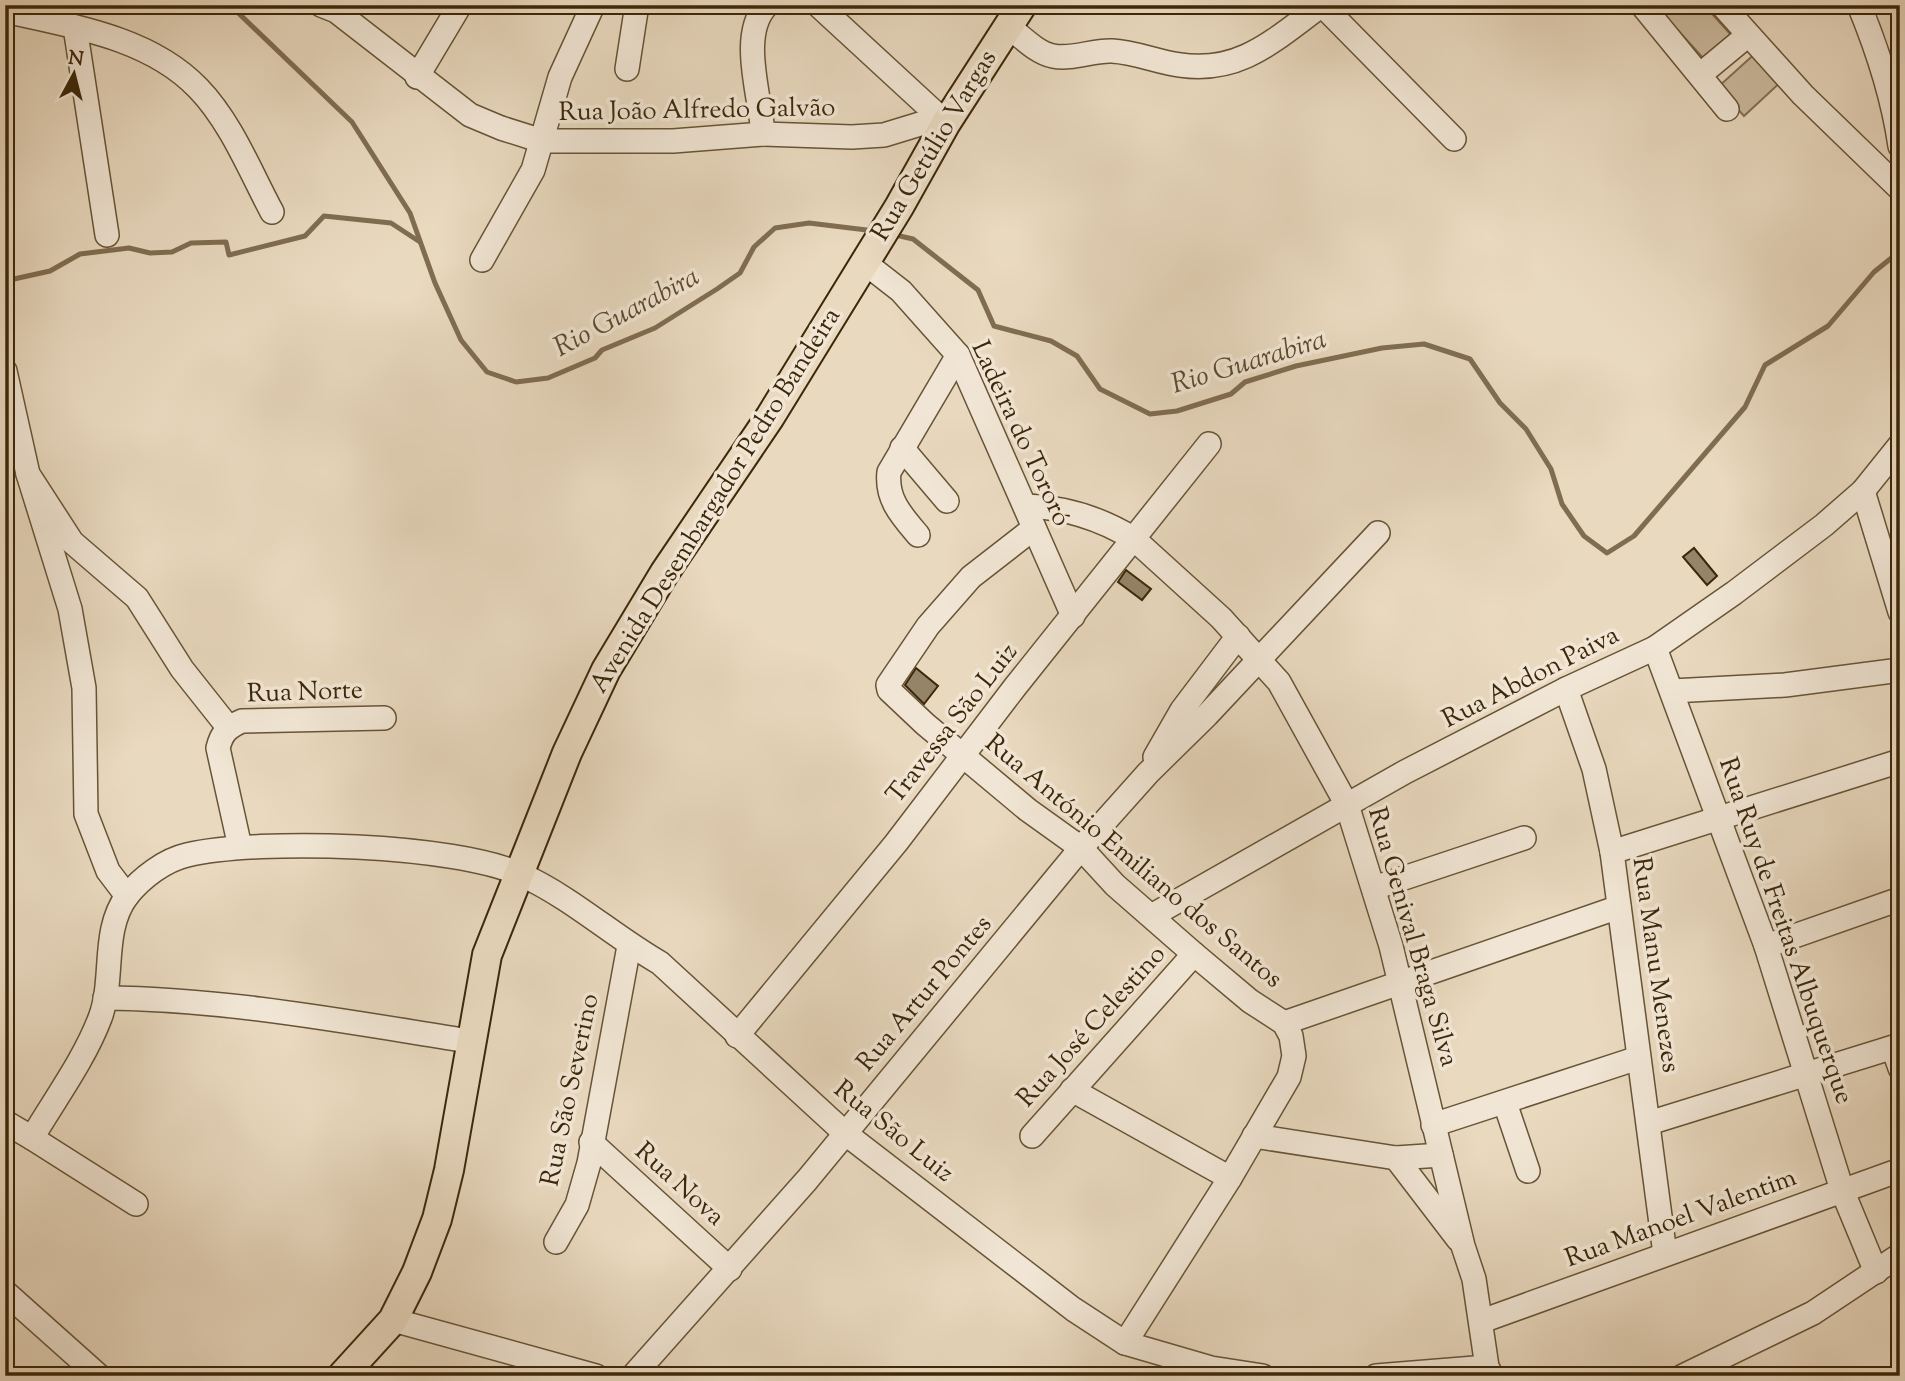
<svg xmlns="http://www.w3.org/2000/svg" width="1905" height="1381" font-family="'Sorts Mill Goudy',serif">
<rect width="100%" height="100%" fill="#e9d9bf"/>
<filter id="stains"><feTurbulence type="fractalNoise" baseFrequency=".00286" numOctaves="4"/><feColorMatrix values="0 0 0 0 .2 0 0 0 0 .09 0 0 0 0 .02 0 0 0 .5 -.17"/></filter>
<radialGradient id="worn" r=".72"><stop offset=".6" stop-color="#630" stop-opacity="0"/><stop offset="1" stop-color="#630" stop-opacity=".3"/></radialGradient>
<!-- green -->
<g fill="#ccbba0" stroke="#847154" stroke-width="2">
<polygon points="1668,5 1704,5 1732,36 1705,60 1661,12"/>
<polygon points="1759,50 1785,78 1744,116 1718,87"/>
</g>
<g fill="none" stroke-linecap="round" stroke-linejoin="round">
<!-- stream -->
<g stroke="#806d51" stroke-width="5">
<polyline points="230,5 352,122 410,213 435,283 461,340 487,372 516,382 548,378 595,358 602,350 655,328 717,289 740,273 754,247 775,228 809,223 875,231"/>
<polyline points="891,234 913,239 978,290 994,326 1051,341 1077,356 1100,389 1150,414 1177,411 1231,394 1245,382 1296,366 1382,348 1424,344 1470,359 1500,403 1526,429 1551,469 1562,504 1584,536 1607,553 1634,536 1745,407 1765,365 1828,326 1874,272 1900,251"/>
<polyline points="5,281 50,271 80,254 129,248 150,253 172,252 191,243 226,242 229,255 305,236 324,216 391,223 420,242"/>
</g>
</g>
<!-- building -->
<g fill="#968468" stroke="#3c2709" stroke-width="2">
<polygon points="1694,548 1717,576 1707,585 1683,557"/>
<polygon points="1126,570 1151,589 1142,600 1118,582"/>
<polygon points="916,668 938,686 924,704 905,685"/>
</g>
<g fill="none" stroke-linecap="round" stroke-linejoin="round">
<defs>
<g id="minor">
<polyline points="321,5 336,11 470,115 501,128 542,141 673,141 763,134 852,137 884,135 920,124 946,123"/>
<polyline points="818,5 946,123"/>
<polyline points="1322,5 1454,139"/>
<polyline points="1642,5 1727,109"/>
<polyline points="1722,5 1803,95 1900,189"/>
<path d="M1859,5c19,46 34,92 41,141"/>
<path d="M5,11c66,15 144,26 193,77 33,34 52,83 74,124"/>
<polyline points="75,27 107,235"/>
<path d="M1009,27c13,10 28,26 44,29 19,4 40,-6 59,-5 23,1 45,11 68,14 61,9 95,-26 142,-60"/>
<polyline points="627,69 636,11 631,5"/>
<polyline points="1701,74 1748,35"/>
<polyline points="417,77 460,5"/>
<path d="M763,134c-2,-36 -25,-100 4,-129"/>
<polyline points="482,260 533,170 560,77 593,5"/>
<polyline points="865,263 901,291 958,355 1073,616"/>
<polyline points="5,371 28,474 72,542 137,598 182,669 228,727"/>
<polyline points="902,448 947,501"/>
<polyline points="28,474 70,609 84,688 86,814 108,871 127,896"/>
<polyline points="1863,491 1900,612"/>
<path d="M1025,506c39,1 75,12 109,33l87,79 58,64 68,123 44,141 72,300 11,33 13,88 5,9"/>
<polyline points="1034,528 971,577 928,626 888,685 889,690 925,724 1028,810 1081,848 1115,885 1194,954 1250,1001 1284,1023 1291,1036 1294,1056 1289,1077 1230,1178 1125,1343"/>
<path d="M918,535c-17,-20 -32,-36 -29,-63l69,-117"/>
<polyline points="1655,648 1766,946 1842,1190 1876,1272"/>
<polyline points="1566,689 1594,769 1612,852 1665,1254"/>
<polyline points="1672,691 1785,685 1900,670"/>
<polyline points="1155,757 1182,710 1238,636"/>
<path d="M240,847l-22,-99c4,-16 10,-21 24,-27l142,-3"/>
<polyline points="1612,852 1900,761"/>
<polyline points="1374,888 1524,838"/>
<polyline points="1153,915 1405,772 1566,689 1655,648 1734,593 1824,525 1863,491 1900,445"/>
<polyline points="1766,946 1900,899"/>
<path d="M105,998c122,1 243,24 364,43"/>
<polyline points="1284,1023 1619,907"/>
<polyline points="737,1036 896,843 1015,687 1209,444"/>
<polyline points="1893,1048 1900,1068"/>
<polyline points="1072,1090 1230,1178"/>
<polyline points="1505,1103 1528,1171"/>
<path d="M5,1122l27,16c23,-39 52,-78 68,-120 15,-39 1,-87 27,-122 14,-18 38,-36 60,-41 73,-17 268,-11 335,20 50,23 91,61 138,88l186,171 227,175 52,34 86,25 52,8"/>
<polyline points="1649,1123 1900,1045"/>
<polyline points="1433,1125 1638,1058"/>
<polyline points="1032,1136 1194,954"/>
<polyline points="1254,1136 1396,1158 1441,1155"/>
<polyline points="32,1138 136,1204"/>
<polyline points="591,1142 730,1269"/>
<polyline points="1396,1158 1458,1239"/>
<polyline points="556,1242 577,1205 589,1163 629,946"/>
<polyline points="5,1292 99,1376"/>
<polyline points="393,1320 596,1376"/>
<polyline points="1482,1321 1900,1170"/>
<polyline points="633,1376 807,1180 1081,848 1148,773 1207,715 1378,533"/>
<polyline points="1376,1376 1487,1367"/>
<polyline points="1683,1376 1813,1313 1900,1255"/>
</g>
<polyline id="major" points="342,1376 393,1320 417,1272 437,1219 449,1170 487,955 567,753 606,670 665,572 770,417 899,207 946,123 1022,5"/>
</defs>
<!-- minor casing -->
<use href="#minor" stroke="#675436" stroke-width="26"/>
<!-- major casing -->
<use href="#major" stroke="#3c2709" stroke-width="32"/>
<!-- minor -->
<use href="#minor" stroke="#f1e6d5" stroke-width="23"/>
<!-- major -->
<use href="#major" stroke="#e9d9bf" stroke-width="28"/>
</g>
<g text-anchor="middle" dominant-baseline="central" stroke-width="7" stroke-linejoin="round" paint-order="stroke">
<!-- street labels -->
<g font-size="26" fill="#3c2709" stroke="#f1e6d5">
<text transform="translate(697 111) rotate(-1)">Rua João Alfredo Galvão</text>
<text transform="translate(935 146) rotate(-59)">Rua Getúlio Vargas</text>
<text transform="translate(1020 434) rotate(65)">Ladeira do Tororó</text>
<text transform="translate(716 501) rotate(-58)">Avenida Desembargador Pedro Bandeira</text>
<text transform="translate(1531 678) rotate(-27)">Rua Abdon Paiva</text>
<text transform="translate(305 693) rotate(-2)">Rua Norte</text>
<text transform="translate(953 724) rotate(-52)">Travessa São Luiz</text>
<text transform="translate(1133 862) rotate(40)">Rua António Emiliano dos Santos</text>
<text transform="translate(1785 931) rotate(71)">Rua Ruy de Freitas Albuquerque</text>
<text transform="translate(1412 937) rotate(74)">Rua Genival Braga Silva</text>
<text transform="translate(1655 965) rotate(82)">Rua Manu Menezes</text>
<text transform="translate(925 994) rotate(-50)">Rua Artur Pontes</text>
<text transform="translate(1092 1027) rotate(-48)">Rua José Celestino</text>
<text transform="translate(571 1090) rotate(-78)">Rua São Severino</text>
<text transform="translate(893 1132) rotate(39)">Rua São Luiz</text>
<text transform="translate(679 1185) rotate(42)">Rua Nova</text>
<text transform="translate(1681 1219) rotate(-20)">Rua Manoel Valentim</text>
</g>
<!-- water labels -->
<g font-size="28" font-style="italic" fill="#5e4a2d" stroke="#f1e6d5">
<text transform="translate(627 313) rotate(-28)">Rio Guarabira</text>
<text transform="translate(1249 363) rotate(-17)">Rio Guarabira</text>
</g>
</g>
<!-- margin -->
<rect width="1905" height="1381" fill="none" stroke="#e9d9bf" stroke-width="28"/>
<rect x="7" y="7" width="1891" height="1367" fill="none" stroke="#3c2709" stroke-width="3.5"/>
<rect x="14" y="14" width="1877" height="1353" fill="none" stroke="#3c2709" stroke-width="2"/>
<!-- north arrow -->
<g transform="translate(74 74) rotate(7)" stroke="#f1e6d5" stroke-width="5" paint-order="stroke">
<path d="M0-5L12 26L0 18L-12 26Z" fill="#3c2709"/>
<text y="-10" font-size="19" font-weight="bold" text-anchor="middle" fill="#3c2709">N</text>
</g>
<rect width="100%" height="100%" filter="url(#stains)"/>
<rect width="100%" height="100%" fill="url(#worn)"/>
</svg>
